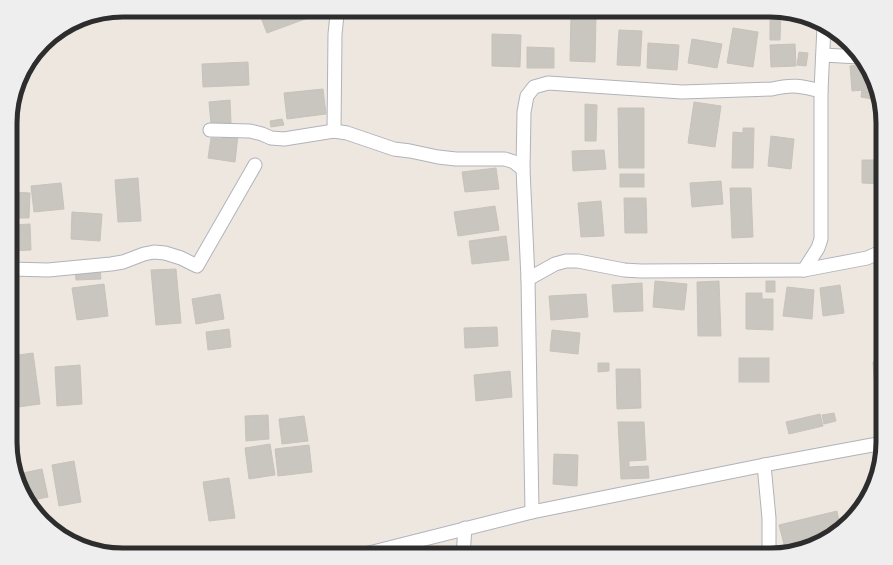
<svg xmlns="http://www.w3.org/2000/svg" width="893" height="565" font-family="Montserrat,sans-serif">
<rect width="100%" height="100%" fill="#ede7e0"/>
<!-- building -->
<g fill="#c9c5bf" stroke="#c8c3ba">
<polygon points="258,10 314,10 316,15 267,33"/>
<polygon points="770,10 781,13 780,40 770,40"/>
<polygon points="571,15 596,16 595,62 570,61"/>
<polygon points="733,28 758,32 753,67 727,63"/>
<polygon points="619,30 642,31 640,66 617,65"/>
<polygon points="492,34 521,35 520,67 492,66"/>
<polygon points="692,39 722,44 717,68 688,63"/>
<polygon points="648,43 679,45 677,70 647,68"/>
<polygon points="795,44 796,66 771,67 770,45"/>
<polygon points="527,47 554,48 554,68 527,68"/>
<polygon points="799,52 808,53 806,66 797,65"/>
<polygon points="248,62 249,85 203,87 202,64"/>
<polygon points="866,64 868,66 875,89 852,91 850,66"/>
<polygon points="323,89 326,114 287,119 284,93"/>
<polygon points="862,90 874,92 872,99 861,97"/>
<polygon points="230,100 231,123 211,124 209,102"/>
<polygon points="694,102 721,106 715,147 688,143"/>
<polygon points="585,104 597,105 596,141 585,141"/>
<polygon points="618,108 644,108 644,168 619,168"/>
<polygon points="282,119 284,125 271,127 270,121"/>
<polygon points="743,128 754,128 753,168 732,168 733,132 743,133"/>
<polygon points="223,133 238,135 235,162 208,158 211,138 221,139"/>
<polygon points="771,136 794,139 791,169 768,166"/>
<polygon points="604,150 606,169 573,171 572,151"/>
<polygon points="862,160 883,160 883,184 862,183"/>
<polygon points="496,168 499,189 465,192 462,172"/>
<rect x="620" y="174" width="24" height="13"/>
<polygon points="138,178 141,221 118,222 115,180"/>
<polygon points="721,181 723,204 692,207 690,183"/>
<polygon points="61,183 64,209 34,212 31,186"/>
<polygon points="730,188 751,188 753,237 732,238"/>
<polygon points="11,192 30,193 29,218 11,218"/>
<polygon points="624,198 646,198 647,233 625,233"/>
<polygon points="601,201 604,236 581,237 578,203"/>
<polygon points="495,206 499,230 458,236 454,212"/>
<polygon points="72,212 102,214 100,241 71,239"/>
<polygon points="30,224 31,250 11,251 11,225"/>
<polygon points="506,236 509,260 472,264 469,241"/>
<polygon points="100,269 101,279 76,280 75,270"/>
<polygon points="176,269 181,323 156,325 151,270"/>
<polygon points="655,281 687,284 684,310 653,307"/>
<polygon points="719,281 721,336 698,336 697,282"/>
<rect x="766" y="281" width="9" height="11"/>
<polygon points="642,283 643,311 614,312 612,285"/>
<polygon points="104,284 108,316 77,320 72,288"/>
<polygon points="840,285 844,313 823,316 820,288"/>
<polygon points="787,287 814,290 812,319 783,316"/>
<polygon points="746,293 762,293 762,299 773,299 773,330 746,329"/>
<polygon points="220,294 224,319 196,324 192,299"/>
<polygon points="586,294 588,317 551,320 549,296"/>
<polygon points="497,327 498,346 465,348 464,328"/>
<polygon points="229,329 231,347 208,350 206,332"/>
<polygon points="552,330 580,333 578,354 550,351"/>
<polygon points="33,353 40,404 11,408 11,356"/>
<rect x="739" y="358" width="30" height="24"/>
<polygon points="873,362 883,362 883,401 876,401"/>
<polygon points="598,363 609,363 609,371 598,372"/>
<polygon points="80,365 82,404 57,406 55,367"/>
<polygon points="616,369 640,369 641,408 617,409"/>
<polygon points="510,371 512,397 476,401 474,375"/>
<polygon points="834,413 836,421 824,424 822,415"/>
<polygon points="820,414 823,426 789,434 786,422"/>
<polygon points="268,415 269,439 246,441 245,416"/>
<polygon points="304,416 308,441 282,444 279,419"/>
<polygon points="618,422 644,422 646,460 629,461 629,467 648,466 649,478 621,479"/>
<polygon points="270,444 275,475 249,479 245,448"/>
<polygon points="309,445 312,472 278,476 275,449"/>
<polygon points="554,454 578,455 577,486 553,484"/>
<polygon points="74,461 81,502 59,506 52,465"/>
<polygon points="42,469 48,497 28,501 18,474"/>
<polygon points="229,478 235,518 209,521 203,482"/>
<polygon points="837,511 840,527 826,540 786,552 779,525"/>
</g>
<g fill="none" stroke-linecap="round" stroke-linejoin="round">
<defs>
<g id="minor">
<polyline points="823,55 859,57"/>
<polyline points="210,130 250,131 262,134 271,138 284,139 334,131 347,133 394,149 410,151 438,157 456,159 505,159 514,162 523,169"/>
<polyline points="334,131 335,34 337,15 340,10"/>
<polyline points="11,269 48,270 111,264 123,262 144,254 154,252 165,253 181,258 197,266 255,165"/>
<polyline points="804,270 818,248 821,239 821,91 824,26"/>
<polyline points="528,279 555,264 566,261 578,261 624,270 641,271 804,270 867,258 883,251"/>
<polyline points="764,465 769,518 769,548 770,555"/>
<path d="M532,512l-4,-233 -5,-110 1,-57 3,-16 7,-9 14,-4 134,9 90,-3c21,-5 29,-3 49,2"/>
<polyline points="361,555 532,512 764,465 883,443"/>
<polyline points="463,555 465,528"/>
</g>
</defs>
<!-- minor casing -->
<use href="#minor" stroke="#b1b3bb" stroke-width="15"/>
<!-- minor -->
<use href="#minor" stroke="#fff" stroke-width="13"/>
</g>
<!-- crop -->
<path d="M0 0H893V565H0ZM123 17H770A106 106 0 0 1 876 123V442A106 106 0 0 1 770 548H123A106 106 0 0 1 17 442V123A106 106 0 0 1 123 17Z" fill="#eee" fill-rule="evenodd"/>
<path fill="none" stroke="#2d2d2d" stroke-width="5" d="M123 17H770A106 106 0 0 1 876 123V442A106 106 0 0 1 770 548H123A106 106 0 0 1 17 442V123A106 106 0 0 1 123 17Z"/>
</svg>
